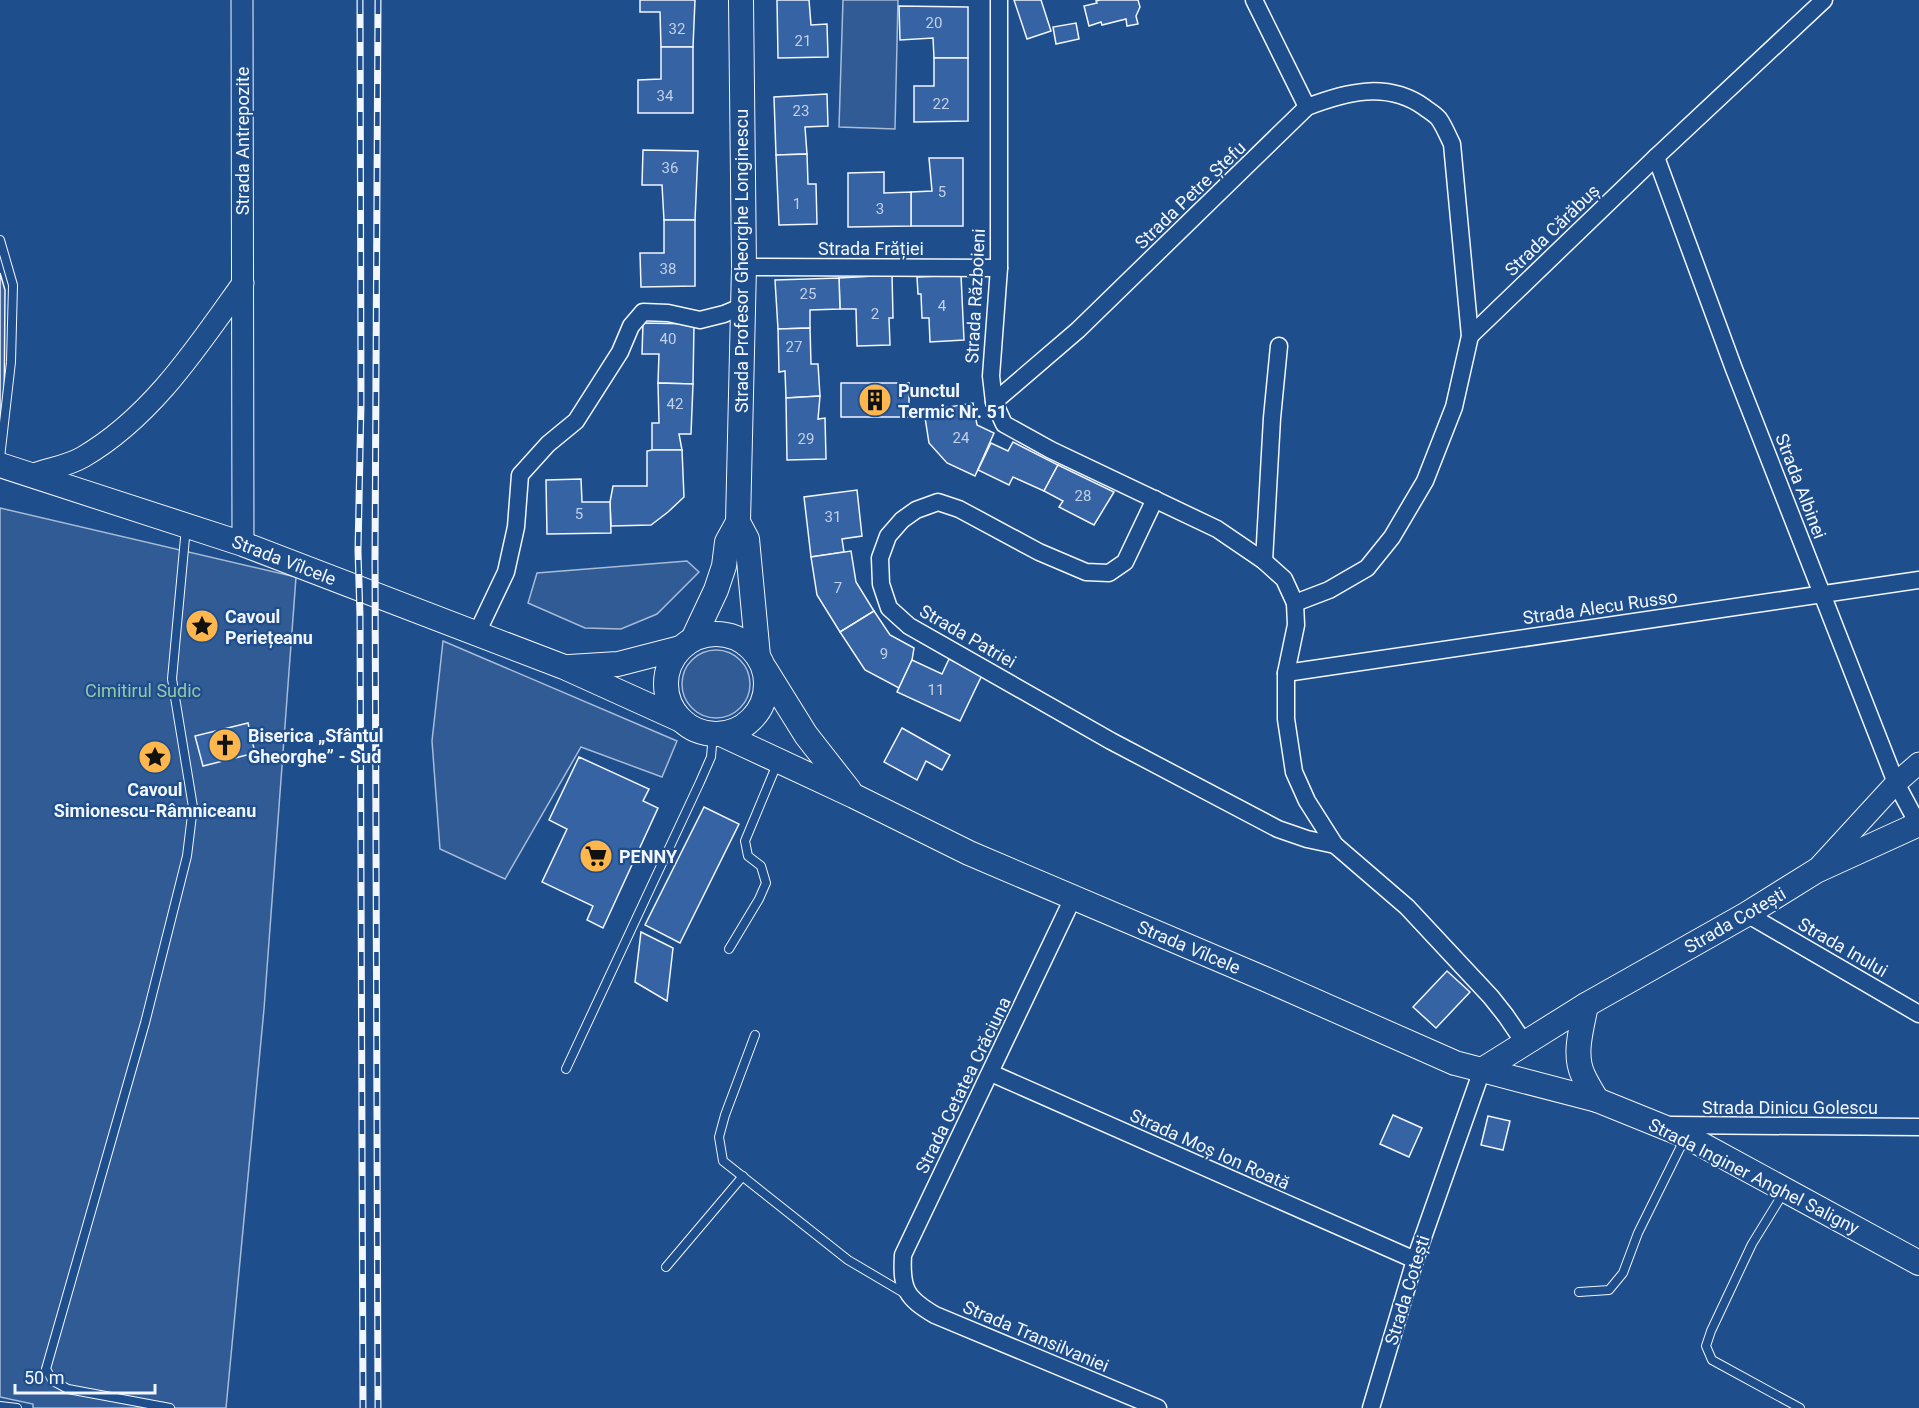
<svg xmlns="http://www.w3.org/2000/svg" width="1919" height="1408" font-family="Roboto,sans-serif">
<rect width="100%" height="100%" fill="#1f4e8c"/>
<!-- built -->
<g fill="#305b95" stroke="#a8bbd7" stroke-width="1.5">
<polygon points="843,0 898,0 895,129 839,127"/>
<polygon points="0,508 296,577 264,1009 226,1408 33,1408 33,1404 0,1397"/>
<polygon points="687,561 699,572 657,614 621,629 585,628 528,603 537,573"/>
<polygon points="443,641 677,741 662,777 581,747 505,879 440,849 432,741"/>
<circle cx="716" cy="684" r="34"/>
</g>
<!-- building -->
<g fill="#3563a3" stroke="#f2f6ff" stroke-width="1.5">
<polygon points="640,0 695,0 693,47 661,47 660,12 640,12"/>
<polygon points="777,0 809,0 811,25 827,24 828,57 778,58"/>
<polygon points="1014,0 1041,0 1051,31 1027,39"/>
<polygon points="1100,0 1138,0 1140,7 1136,16 1138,24 1127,26 1126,19 1102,25 1101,22 1089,26 1084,6 1097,3 1096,1"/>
<polygon points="899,6 968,7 968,58 934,58 933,38 900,40"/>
<polygon points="1076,23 1079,39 1056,44 1053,27"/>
<polygon points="661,47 693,47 693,113 638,113 638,80 661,79"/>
<polygon points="934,58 968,58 968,121 914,122 914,86 934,86"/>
<polygon points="827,94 828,126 805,127 807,154 776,155 774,97"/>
<polygon points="643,150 698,151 695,220 664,220 662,185 642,185"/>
<polygon points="807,154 808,184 816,184 817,224 779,225 776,155"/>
<polygon points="929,158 963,158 963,226 911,226 911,192 932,191"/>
<polygon points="884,172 884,193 911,192 911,226 848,227 848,173"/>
<polygon points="664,220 695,220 695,286 641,287 640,253 664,253"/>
<polygon points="0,273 5,290 4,419 0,419"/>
<polygon points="892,275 893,318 889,318 890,345 857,346 856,309 840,309 839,278"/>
<polygon points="961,275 964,340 930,342 929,318 922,318 921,294 918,294 917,277"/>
<polygon points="839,278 840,309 810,310 810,328 778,329 775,280"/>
<polygon points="643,323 694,324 693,384 658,383 659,354 642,354"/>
<polygon points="810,328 811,364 818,364 820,396 786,398 785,371 779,372 778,329"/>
<polygon points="658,383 693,384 691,434 679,434 682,450 652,450 652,423 659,423"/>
<rect x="841" y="383" width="68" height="34"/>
<polygon points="820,396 818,419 825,418 826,459 787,460 786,398"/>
<polygon points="973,403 977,425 994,433 975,476 947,463 929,443 924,411"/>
<polygon points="1013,442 1058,465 1044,491 1013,477 1009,485 978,470 991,443 1008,451"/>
<polygon points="652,450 682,450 684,497 668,512 651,525 611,526 610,502 613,486 647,486 647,451"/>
<polygon points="1058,465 1114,492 1094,525 1059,507 1063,501 1044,491"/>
<polygon points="581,479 582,502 610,502 611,533 547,534 546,480"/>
<polygon points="857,490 862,536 842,539 844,552 811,557 804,497"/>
<polygon points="851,551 856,582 874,611 840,632 817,595 811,557"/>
<polygon points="874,611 890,635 914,648 912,660 899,688 865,670 840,632"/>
<polygon points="949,659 982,675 960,721 897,692 912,660 942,674"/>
<polygon points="248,723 255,753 203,766 195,736"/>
<polygon points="902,728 950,755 942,770 926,761 917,780 884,762"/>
<polygon points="579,757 649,789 643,801 658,808 603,928 587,920 593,906 542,882 567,829 549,820"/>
<polygon points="704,807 739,824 680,943 645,925"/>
<polygon points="641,932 673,948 667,1001 635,982"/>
<polygon points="1447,971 1470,992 1436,1028 1413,1007"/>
<polygon points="1393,1115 1422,1128 1409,1157 1380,1144"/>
<polygon points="1488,1116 1510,1121 1503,1150 1481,1145"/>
</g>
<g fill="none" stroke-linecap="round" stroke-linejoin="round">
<defs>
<g id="service">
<polyline points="0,240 13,285 11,362 0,458"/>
<polyline points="729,949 759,899 766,883 761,866 748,856 745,841 777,764"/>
<polyline points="755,1035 725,1115 719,1137 723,1161 848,1260 909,1296"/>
<polyline points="566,1069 700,782 711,757 713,734"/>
<polyline points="1784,1192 1752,1244 1711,1331 1706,1346 1712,1360 1800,1408"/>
<polyline points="666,1267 743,1176"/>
<polyline points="1579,1292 1609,1290 1623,1273 1638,1233 1685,1138"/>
<polyline points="0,1406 17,1408"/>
<polyline points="170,1408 68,1389 53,1381 46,1369 145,1023 187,856 193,807 172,679 186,527"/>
</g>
<g id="minor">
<polyline points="999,0 999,268 991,376 994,402 1004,424 1051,450 1217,529 1264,561 1284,579 1295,603 1296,625 1286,673 1286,719 1294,772 1307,801 1335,845 1407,907 1491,997 1506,1016 1525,1044"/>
<polyline points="1254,0 1307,107"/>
<polyline points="1656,157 1734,369 1896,783 1918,824"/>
<polyline points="744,267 999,268"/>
<polyline points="1470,336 1656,157 1824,0"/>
<path d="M994,402l84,-72 229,-223c39,-15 80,-26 117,0 5,4 11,7 15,12 5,7 9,17 13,25l18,192 -16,71 -29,74 -33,56 -25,31 -38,22 -34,13"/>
<polyline points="1155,499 1125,562 1109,573 1086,572 1039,552 959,509 938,502 916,510 902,520 888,536 880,558 881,584 889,608 909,626 1111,741 1278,829 1307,839 1335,845"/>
<polyline points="1264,561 1272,418 1279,346"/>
<polyline points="477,633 506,572 516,527 520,475 548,444 576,421 620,352 631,326 643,312 668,313 700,320 724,314 743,306"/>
<polyline points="1286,673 1919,580"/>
<path d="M1073,898l-170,357c-2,34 3,43 32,60l223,93"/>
<polyline points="1747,914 1919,1014"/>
<polyline points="991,1073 1415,1260"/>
<polyline points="1671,1125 1919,1127"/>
<polyline points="1371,1408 1415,1260 1482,1070"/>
</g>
<g id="tertiary">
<polyline points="242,0 243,544"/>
<path d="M31,475c16,-6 37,-9 52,-18 69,-40 115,-111 160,-174"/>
<polyline points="1818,868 1896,783 1919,763"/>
</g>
<g id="secondary">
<polyline points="0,465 243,544 564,667 681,720"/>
<polyline points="738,522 747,539 758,656"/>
<circle cx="716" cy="684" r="50"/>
<polyline points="693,639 716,590 724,566 727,542 738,522 744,267 741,0"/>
<polyline points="569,667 618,664 680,648"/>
<polyline points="765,669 806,735 849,790"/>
<polyline points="721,734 854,796 969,853 1265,979 1455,1063 1482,1070 1586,1005 1747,914 1816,871 1919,824"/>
<path d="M1586,1005c-4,22 -13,49 -3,70 4,9 9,17 14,25"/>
<polyline points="1482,1070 1597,1100 1686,1136 1919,1263"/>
</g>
</defs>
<!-- service casing -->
<use href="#service" stroke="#f2f6ff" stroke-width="10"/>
<!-- minor casing -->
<use href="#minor" stroke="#f2f6ff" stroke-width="19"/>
<!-- tertiary casing -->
<use href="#tertiary" stroke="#f2f6ff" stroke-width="23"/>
<!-- secondary casing -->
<use href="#secondary" stroke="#f2f6ff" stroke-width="26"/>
<!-- service -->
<use href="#service" stroke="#1f4e8c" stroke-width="8"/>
<!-- minor -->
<use href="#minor" stroke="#1f4e8c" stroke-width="16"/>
<!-- tertiary -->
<use href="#tertiary" stroke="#1f4e8c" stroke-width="21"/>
<!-- secondary -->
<use href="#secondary" stroke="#1f4e8c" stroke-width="24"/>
<defs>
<g id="rail">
<polyline points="360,0 361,403 358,551 360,616 363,1408"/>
<polyline points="378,0 375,559 378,1408"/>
</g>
</defs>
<!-- rail casing -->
<use href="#rail" stroke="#f2f6ff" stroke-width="7"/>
<!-- rail -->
<use href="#rail" stroke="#1f4e8c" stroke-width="4.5" stroke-dasharray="14" stroke-linecap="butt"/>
</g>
<!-- icons -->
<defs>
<symbol id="building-disc" viewBox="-11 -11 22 22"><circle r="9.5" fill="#ffb74d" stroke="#1f4e8c"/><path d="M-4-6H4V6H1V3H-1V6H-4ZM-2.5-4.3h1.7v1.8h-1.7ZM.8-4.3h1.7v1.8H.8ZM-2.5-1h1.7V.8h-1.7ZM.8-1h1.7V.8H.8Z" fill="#111"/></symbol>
<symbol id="sight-disc" viewBox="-11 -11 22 22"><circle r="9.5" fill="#ffb74d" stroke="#1f4e8c"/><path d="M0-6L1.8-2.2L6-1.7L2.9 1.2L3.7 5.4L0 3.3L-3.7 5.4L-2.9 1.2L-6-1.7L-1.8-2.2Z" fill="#111"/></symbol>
<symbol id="church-disc" viewBox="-11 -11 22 22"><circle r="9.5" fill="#ffb74d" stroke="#1f4e8c"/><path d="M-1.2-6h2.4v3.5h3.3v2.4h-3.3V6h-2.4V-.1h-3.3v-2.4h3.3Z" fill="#111"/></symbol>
<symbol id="supermarket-disc" viewBox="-11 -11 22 22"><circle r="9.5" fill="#ffb74d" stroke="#1f4e8c"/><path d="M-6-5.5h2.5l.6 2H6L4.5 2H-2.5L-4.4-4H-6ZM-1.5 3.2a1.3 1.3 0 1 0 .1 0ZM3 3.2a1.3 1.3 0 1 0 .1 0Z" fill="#111"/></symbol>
</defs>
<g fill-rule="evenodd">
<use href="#building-disc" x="856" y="381" width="38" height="38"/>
<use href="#sight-disc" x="183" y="607" width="38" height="38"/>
<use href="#church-disc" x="206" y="726" width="38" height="38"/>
<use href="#sight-disc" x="136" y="738" width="38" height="38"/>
<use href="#supermarket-disc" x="577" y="837" width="38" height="38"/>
</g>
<g text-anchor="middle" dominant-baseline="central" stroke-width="4.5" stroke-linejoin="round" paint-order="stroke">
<!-- number labels -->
<g font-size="15" fill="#c3d1e8">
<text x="934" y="23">20</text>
<text x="677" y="29">32</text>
<text x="803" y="41">21</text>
<text x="665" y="96">34</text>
<text x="941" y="104">22</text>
<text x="801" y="111">23</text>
<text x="670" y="168">36</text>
<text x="942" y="192">5</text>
<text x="797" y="204">1</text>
<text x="880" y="209">3</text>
<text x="668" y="269">38</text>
<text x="808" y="294">25</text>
<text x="942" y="306">4</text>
<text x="875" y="314">2</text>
<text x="668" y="339">40</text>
<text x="794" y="347">27</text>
<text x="675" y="404">42</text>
<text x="961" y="438">24</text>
<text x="806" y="439">29</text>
<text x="1083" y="496">28</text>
<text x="579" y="514">5</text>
<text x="833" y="517">31</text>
<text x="838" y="588">7</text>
<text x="884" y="654">9</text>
<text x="936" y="690">11</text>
</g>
<!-- street labels -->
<g font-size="18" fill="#f2f6ff" stroke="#1f4e8c">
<text transform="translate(242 141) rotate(-90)">Strada Antrepozite</text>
<text transform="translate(1190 195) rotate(-44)">Strada Petre Ștefu</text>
<text transform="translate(1552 230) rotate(-44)">Strada Cărăbuș</text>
<text x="871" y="248">Strada Frăției</text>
<text transform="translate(741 261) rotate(-90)">Strada Profesor Gheorghe Longinescu</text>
<text transform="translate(975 296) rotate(-87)">Strada Războieni</text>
<text transform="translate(1801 486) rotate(69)">Strada Albinei</text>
<text transform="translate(284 560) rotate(21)">Strada Vîlcele</text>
<text transform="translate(1600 607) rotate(-8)">Strada Alecu Russo</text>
<text transform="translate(968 636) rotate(30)">Strada Patriei</text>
<text transform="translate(1735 920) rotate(-30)">Strada Cotești</text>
<text transform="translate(1189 947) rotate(23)">Strada Vîlcele</text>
<text transform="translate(1843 947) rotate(30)">Strada Inului</text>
<text transform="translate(963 1085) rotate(-64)">Strada Cetatea Crăciuna</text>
<text x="1790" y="1107">Strada Dinicu Golescu</text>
<text transform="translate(1210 1149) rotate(24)">Strada Moș Ion Roată</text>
<text transform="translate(1754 1176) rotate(27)">Strada Inginer Anghel Saligny</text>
<text transform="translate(1407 1290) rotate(-73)">Strada Cotești</text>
<text transform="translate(1036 1336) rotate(23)">Strada Transilvaniei</text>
</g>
<!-- poi labels -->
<g font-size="18" font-weight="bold" fill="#f2f6ff" stroke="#1f4e8c" text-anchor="start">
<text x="898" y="390">Punctul<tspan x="898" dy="21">Termic Nr. 51</tspan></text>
<text x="225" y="616">Cavoul<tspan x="225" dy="21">Periețeanu</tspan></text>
<text x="248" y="735">Biserica „Sfântul<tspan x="248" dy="21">Gheorghe” - Sud</tspan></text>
<text x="155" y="789" text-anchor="middle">Cavoul<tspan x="155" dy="21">Simionescu-Râmniceanu</tspan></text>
<text x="619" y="856">PENNY</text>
</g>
<!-- park labels -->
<g font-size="18" fill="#97c8a6" stroke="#1f4e8c">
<text x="143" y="690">Cimitirul Sudic</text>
</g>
</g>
<!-- scale -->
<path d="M15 1384v9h140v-9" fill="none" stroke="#f2f6ff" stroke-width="3"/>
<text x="24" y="1384" font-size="18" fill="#f2f6ff" stroke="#1f4e8c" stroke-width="4.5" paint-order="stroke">50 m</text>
</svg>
